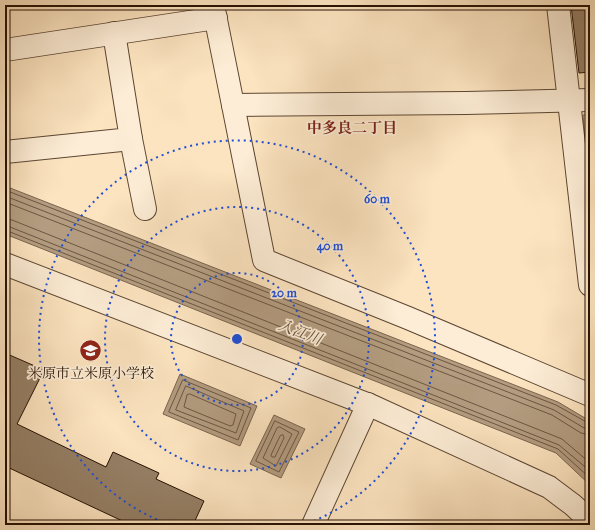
<svg xmlns="http://www.w3.org/2000/svg" width="595" height="530" font-family="'IM FELL Great Primer','Noto Serif JP',serif">
<rect width="100%" height="100%" fill="#fce4c0"/>
<filter id="stains"><feTurbulence type="fractalNoise" baseFrequency=".005" numOctaves="4"/><feColorMatrix values="0 0 0 0 .2 0 0 0 0 .09 0 0 0 0 .02 0 0 0 .5 -.17"/></filter>
<radialGradient id="worn" r=".72"><stop offset=".6" stop-color="#630" stop-opacity="0"/><stop offset="1" stop-color="#630" stop-opacity=".3"/></radialGradient>
<!-- green -->
<polygon fill="#d8c0a0" stroke="#7f6852" points="590,114 590,167 587,167 583,115"/>
<!-- water -->
<g fill="#b39c80" stroke="#7b644e">
<polygon points="5,186 558,402 590,421 590,485 556,453 5,234"/>
<polygon points="180,374 257,406 240,446 163,414"/>
<polygon points="274,415 305,429 281,478 250,464"/>
</g>
<g fill="none" stroke-linecap="round" stroke-linejoin="round">
<!-- shore -->
<g stroke="#6c5642" stroke-width="1">
<polyline points="5,190 556,405 590,424"/>
<polyline points="5,196 554,410 584,428 590,429"/>
<polyline points="5,202 552,415 581,433 590,435"/>
<polyline points="5,219 12,220 562,439 590,463"/>
<polyline points="5,225 559,445 590,471"/>
<polyline points="5,230 558,449 590,478"/>
<polygon points="183,380 251,408 238,440 169,412"/>
<polygon points="186,386 244,411 236,433 176,410"/>
<polygon points="190,394 236,414 233,425 230,426 184,407 187,395"/>
<polygon points="275,421 299,432 279,472 256,461"/>
<polygon points="280,427 292,434 276,466 263,458 277,428"/>
<polygon points="283,435 284,438 275,457 272,457 271,455 280,436"/>
</g>
</g>
<!-- building -->
<g fill="#957f65" stroke="#261103">
<polygon points="571,5 590,5 590,72 579,73"/>
<polygon points="5,353 44,370 17,424 106,467 113,452 159,473 156,479 204,501 193,525 131,525 5,466"/>
</g>
<g fill="none" stroke-linecap="round" stroke-linejoin="round">
<defs>
<g id="minor">
<polyline points="213,5 264,260 408,318 590,395"/>
<polyline points="558,5 590,285"/>
<polyline points="5,50 216,18"/>
<polyline points="233,105 466,103 590,100"/>
<polyline points="131,139 145,209"/>
<polyline points="5,152 131,139 114,33"/>
<polyline points="5,264 372,406 549,487 573,505 587,518 590,516"/>
<polyline points="313,525 368,404"/>
</g>
</defs>
<!-- minor casing -->
<use href="#minor" stroke="#5c4632" stroke-width="24"/>
<!-- minor -->
<use href="#minor" stroke="#fdedd6" stroke-width="22"/>
</g>
<!-- distance rings -->
<g fill="none" stroke="#1d4ed8" stroke-width="2" stroke-dasharray="2 4">
<circle cx="237" cy="339" r="66"/>
<circle cx="237" cy="339" r="132"/>
<path d="M168 524A198 198 0 1 1 306 524"/>
</g>
<!-- icons -->
<defs>
<symbol id="school-disc" viewBox="-11 -11 22 22"><circle r="9.5" fill="#8f2418" stroke="#fdedd6"/><path d="M0-5L7-2L0 1L-7-2ZM-4 1L0 2.5L4 1V4Q0 6-4 4Z" fill="#fff"/></symbol>
</defs>
<g fill-rule="evenodd">
<use href="#school-disc" x="78" y="338" width="25" height="25"/>
</g>
<g text-anchor="middle" dominant-baseline="central" stroke-width="3.5" stroke-linejoin="round" paint-order="stroke">
<!-- poi labels -->
<g font-size="14" fill="#261103" stroke="#fdedd6">
<text x="91" y="373">米原市立米原小学校</text>
</g>
<!-- neighbourhood labels -->
<g font-size="15" font-weight="bold" fill="#7a1f14" stroke="#fdedd6">
<text x="352" y="128">中多良二丁目</text>
</g>
<!-- water labels -->
<g font-size="15" font-style="italic" fill="#65503b" stroke="#fdedd6">
<text transform="translate(300 332) rotate(21)">入江川</text>
</g>
</g>
<circle cx="237" cy="339" r="6" fill="#1d4ed8" stroke="#fdedd6" stroke-width="2"/>
<g font-size="12" text-anchor="middle" font-weight="bold" fill="#1d4ed8" stroke="#fdedd6" stroke-width="3.5" stroke-linejoin="round" paint-order="stroke">
<text x="377" y="203">60 m</text>
<text x="330" y="250">40 m</text>
<text x="284" y="297">20 m</text>
</g>
<!-- margin -->
<rect width="595" height="530" fill="none" stroke="#fce4c0" stroke-width="20"/>
<rect x="6" y="6" width="583" height="518" fill="none" stroke="#261103" stroke-width="2"/>
<rect x="10" y="10" width="575" height="510" fill="none" stroke="#261103"/>
<rect width="100%" height="100%" filter="url(#stains)"/>
<rect width="100%" height="100%" fill="url(#worn)"/>
</svg>
